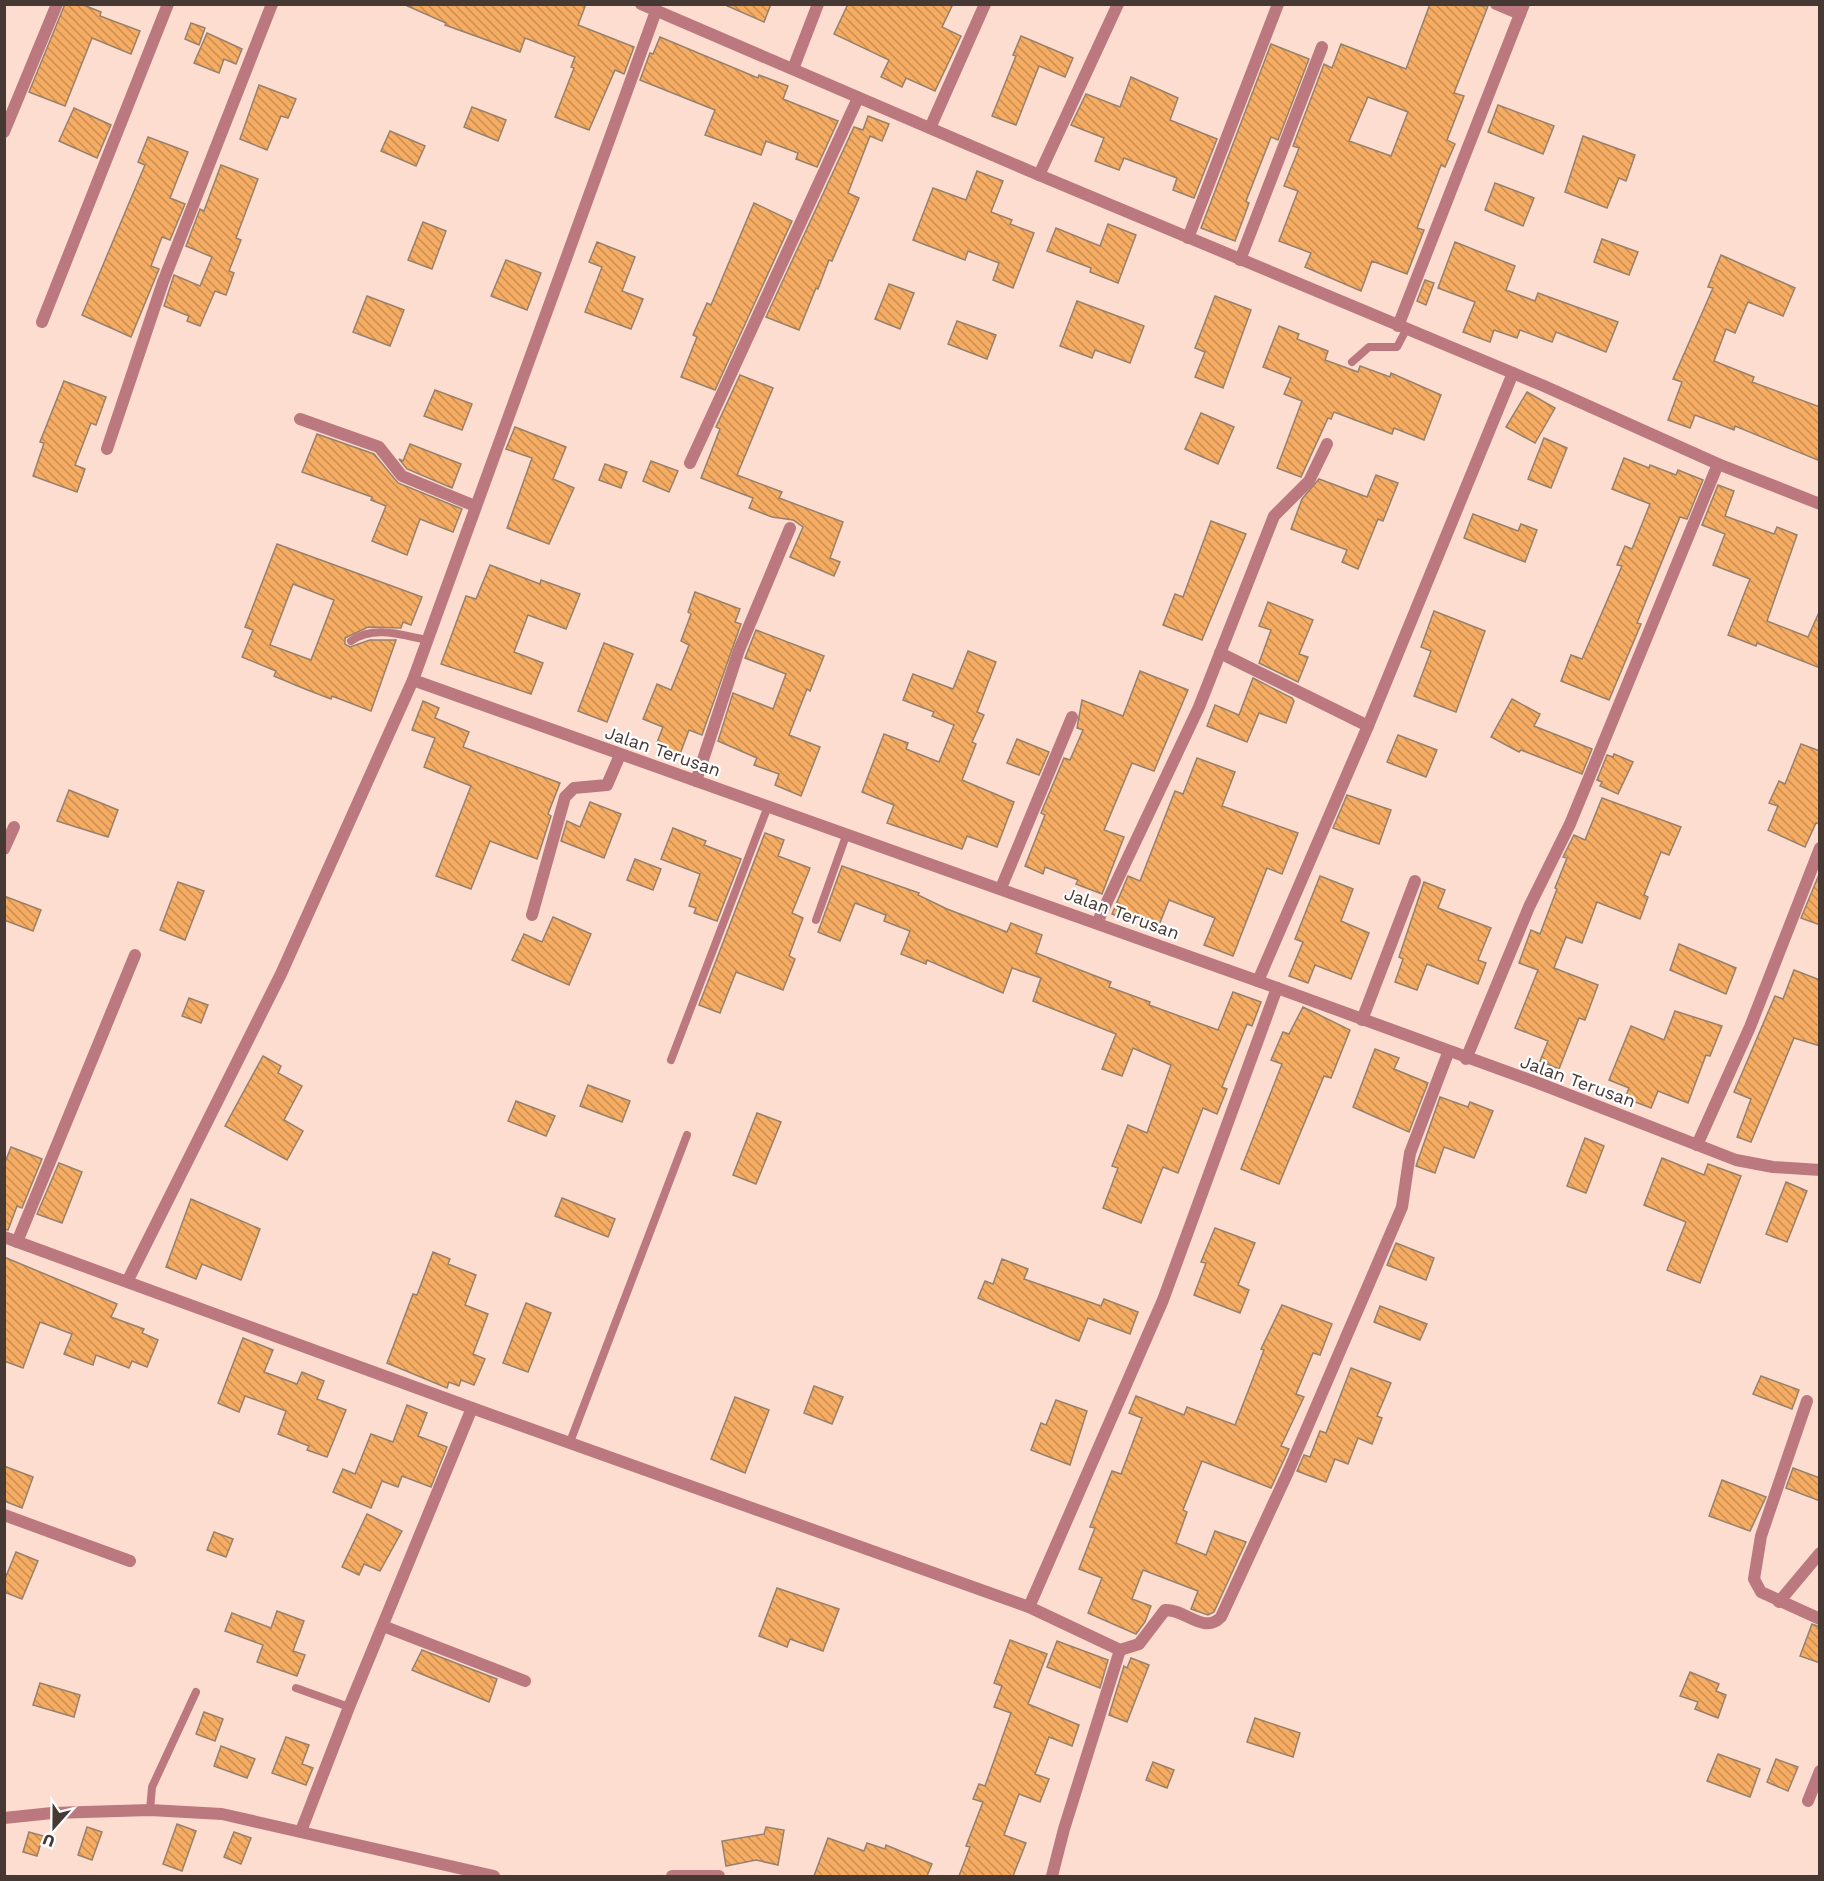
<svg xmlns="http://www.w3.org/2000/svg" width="1824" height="1881" font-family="'Work Sans',sans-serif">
<defs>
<pattern id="building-back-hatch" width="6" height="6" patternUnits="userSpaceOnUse" patternTransform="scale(1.5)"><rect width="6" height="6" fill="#f6ad63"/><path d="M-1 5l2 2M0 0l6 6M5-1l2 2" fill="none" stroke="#c98e52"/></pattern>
</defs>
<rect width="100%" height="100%" fill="#feddd1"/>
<!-- building -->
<g fill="url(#building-back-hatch)" stroke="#97816c" stroke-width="1.5" fill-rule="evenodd">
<polygon points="65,4 81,4 101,12 100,16 140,31 131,54 92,38 65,106 29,92"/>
<polygon points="403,4 586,4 578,25 634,47 624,74 615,70 589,130 555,117 574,68 571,67 575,57 525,38 520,52 445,25 446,23"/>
<polygon points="723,4 771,4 764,22"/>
<polygon points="848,4 953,4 942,27 961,36 935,91 906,78 902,87 881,77 889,60 834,34"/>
<path d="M1430,4l58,2 -34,87 10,3 -17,44 8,4 -10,23 -4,-2 -24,63 7,2 -17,44 -35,-13 -11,30 -56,-24 6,-14 -32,-12 19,-50 -14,-5 15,-38 -6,-2 31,-82 8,4 9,-24 65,25zM1368,97l40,15 -17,44 -42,-15z"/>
<polygon points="191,23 205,28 199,45 185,39"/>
<polygon points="207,33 242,49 236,64 224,59 219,73 194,63"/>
<polygon points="1021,36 1073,58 1065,77 1039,66 1016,125 992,116 1016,56 1013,55"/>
<polygon points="660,37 758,78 759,75 788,86 783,99 838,121 817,167 796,159 798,153 766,141 761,155 705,135 715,110 640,80 650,53 653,54"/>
<polygon points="1271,44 1309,59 1278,140 1271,137 1246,201 1249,203 1235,241 1201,228"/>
<polygon points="1131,77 1178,98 1170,120 1217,139 1194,198 1173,190 1177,178 1124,158 1119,170 1095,161 1104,138 1071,125 1086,94 1120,107"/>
<polygon points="259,85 296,99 288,118 281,116 267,150 240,139"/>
<polygon points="1498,105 1554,126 1543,154 1488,132"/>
<polygon points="472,107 506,120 498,141 464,127"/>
<polygon points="74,108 111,125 97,158 59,141"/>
<polygon points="868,116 889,124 882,141 870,136 848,193 859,198 832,261 829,260 818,289 816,288 799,330 766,317 854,127 863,130"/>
<polygon points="390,131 425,146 416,166 381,151"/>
<polygon points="1583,136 1635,155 1626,181 1619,178 1607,208 1565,192"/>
<polygon points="148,137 188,152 170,198 185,204 170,240 162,237 151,266 159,269 131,337 82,315 145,165 138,162"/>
<polygon points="221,165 258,179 236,238 241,240 229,271 234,273 226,295 215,291 200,326 187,321 189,316 164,306 174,275 200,286 212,257 186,246 200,209 204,211"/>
<polygon points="977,171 1003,181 991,212 1012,220 1010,224 1034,233 1013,288 993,280 999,263 968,251 965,260 913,240 933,188 966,200"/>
<polygon points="1495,183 1534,198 1523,226 1485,210"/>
<polygon points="754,203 792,221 715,390 681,377 697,337 693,335 707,303 711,305"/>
<polygon points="423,222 446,231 432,269 408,260"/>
<polygon points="1108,224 1136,235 1118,283 1090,272 1091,268 1047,251 1056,228 1100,246"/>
<polygon points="1602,239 1638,252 1629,275 1594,262"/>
<polygon points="597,242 635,257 622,291 643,299 631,329 585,312 602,267 589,262"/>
<polygon points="1455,242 1515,266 1506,290 1535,301 1538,293 1618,322 1606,352 1556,332 1552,342 1520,330 1517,338 1494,330 1490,342 1463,332 1475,302 1438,288"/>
<polygon points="1721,255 1795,288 1783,316 1748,302 1735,333 1726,329 1714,361 1754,377 1752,382 1820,407 1820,461 1735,426 1734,430 1695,415 1690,428 1668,420 1682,382 1673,379 1713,288 1708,287"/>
<polygon points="506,260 541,273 527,310 491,296"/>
<polygon points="1425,280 1434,283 1426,305 1417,301"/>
<polygon points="889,284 914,293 900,329 875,319"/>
<polygon points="367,296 404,310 390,346 353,332"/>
<polygon points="1215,296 1251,310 1223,388 1195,377 1205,352 1195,348"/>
<polygon points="1077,301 1144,326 1130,363 1095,350 1092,358 1060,346"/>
<polygon points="957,321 996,335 987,359 948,344"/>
<polygon points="1279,326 1299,334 1297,339 1328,351 1325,360 1358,372 1360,366 1390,377 1391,373 1441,395 1424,440 1394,428 1392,434 1334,412 1331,419 1328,418 1301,477 1277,468 1302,401 1284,394 1291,378 1263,367"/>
<polygon points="740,375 773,388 737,475 782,492 779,498 843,522 830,558 840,562 834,576 790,557 803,527 793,520 772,517 749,508 753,498 701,478 720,429 716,427"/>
<polygon points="64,381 106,397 96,425 91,423 75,465 85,469 77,492 33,476 44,443 40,442"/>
<polygon points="435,390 472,404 462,430 424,416"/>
<polygon points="1527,392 1555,408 1535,443 1506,427"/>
<polygon points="1201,413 1234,427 1218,464 1185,449"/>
<polygon points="515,427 566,447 553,479 574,488 549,544 507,528 532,458 506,449"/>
<polygon points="317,434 374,454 398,483 462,509 453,532 420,519 407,555 372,541 386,506 371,500 372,497 302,472"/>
<polygon points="1544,438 1567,448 1551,488 1528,479"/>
<polygon points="410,444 461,464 452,488 407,469 399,459 403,461"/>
<polygon points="1624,458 1649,468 1650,465 1676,475 1678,470 1703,480 1687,519 1680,517 1637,623 1641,624 1609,700 1561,681 1571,655 1582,659 1622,566 1617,565 1625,546 1632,549 1650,504 1612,489"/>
<polygon points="651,461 678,471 669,492 643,481"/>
<polygon points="605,464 627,472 621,488 599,480"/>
<polygon points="1376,475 1398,483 1383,521 1378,519 1358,569 1342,562 1347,550 1291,529 1302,499 1319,479 1367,497"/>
<polygon points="1718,485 1734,491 1725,516 1774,534 1777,527 1797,535 1767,621 1808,637 1820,610 1820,668 1757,643 1756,646 1728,635 1750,579 1713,565 1725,534 1702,525"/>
<polygon points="1473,514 1518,531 1521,524 1537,530 1525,562 1464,538"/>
<polygon points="1211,521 1246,534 1202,640 1163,625 1175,594 1183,597"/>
<path d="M277,544l145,53 -11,28 -8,-3 -2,6 -33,-1 -23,11v6l5,3 20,-7h26l-25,71 -39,-15 -1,3 -26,-10 -31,-13 2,-5 -34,-14 11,-27 -8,-3zM293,584l41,16 -23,60 -41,-15z"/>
<polygon points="490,565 540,584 541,580 580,594 566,629 528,615 514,652 543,663 531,694 441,664 466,596 476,599"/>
<polygon points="695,592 740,609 735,622 741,624 702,735 689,730 680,754 656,745 663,727 643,719 657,684 671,690 689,645 681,641 691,614 688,612"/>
<polygon points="1268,602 1313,620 1299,654 1308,657 1298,682 1259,663 1271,630 1259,626"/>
<polygon points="1434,611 1485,631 1456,712 1414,696 1431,651 1421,647"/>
<polygon points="756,630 824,656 810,691 807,689 789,735 820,747 801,796 775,785 779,774 754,765 757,758 718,741 733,693 773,709 786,674 745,658"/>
<polygon points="604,643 633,654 607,722 578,711"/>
<polygon points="968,651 996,662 977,712 984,715 972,742 976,744 962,780 1014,802 997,847 967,836 962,849 887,823 894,805 862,792 884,734 908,743 906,749 939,762 954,725 932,716 934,712 903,700 913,674 953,689"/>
<polygon points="1140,671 1188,690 1154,771 1132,763 1104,830 1124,837 1102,894 1076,884 1078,880 1045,867 1043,874 1025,866 1045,815 1041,813 1064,758 1070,760 1083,730 1077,728 1082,700 1123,716"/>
<polygon points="1253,678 1292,698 1294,701 1286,723 1259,713 1247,742 1207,726 1215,705 1239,715"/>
<polygon points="1512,699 1540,714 1534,726 1592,749 1582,774 1521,750 1519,752 1491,737"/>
<polygon points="423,701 439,708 435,718 469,732 463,747 560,783 548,814 551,816 537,859 490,841 471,889 436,876 471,786 424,767 435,738 412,730"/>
<polygon points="1398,735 1437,750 1426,777 1387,762"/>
<polygon points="1017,739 1049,752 1039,775 1007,763"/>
<polygon points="1801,744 1820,751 1820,824 1816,823 1805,847 1768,830 1778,806 1769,803 1779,781 1785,784"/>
<polygon points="1614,754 1633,762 1618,794 1600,786 1602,782 1597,780 1607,755 1613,757"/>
<polygon points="1197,758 1235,772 1222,806 1298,833 1282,874 1267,868 1233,956 1204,945 1215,918 1169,900 1159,925 1133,915 1130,920 1112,914 1128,876 1140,881 1175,791 1183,794"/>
<polygon points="69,790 118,810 108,837 57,821"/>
<polygon points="1347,795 1391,810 1379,844 1333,828"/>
<polygon points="1602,798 1681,827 1669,855 1661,852 1644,895 1648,897 1640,919 1597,902 1582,943 1566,937 1554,968 1598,985 1585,1020 1579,1018 1559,1069 1540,1061 1548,1041 1515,1028 1538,970 1519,963 1531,930 1540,934 1557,889 1555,888 1567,858 1563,857 1574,835 1585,840"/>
<polygon points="590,802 621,814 604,858 561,841 567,821 580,827"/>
<polygon points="673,828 706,841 704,845 741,859 717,921 694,913 696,908 689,906 700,874 661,859"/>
<polygon points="765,833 784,840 778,856 810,868 792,913 803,918 789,956 795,959 783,990 736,972 720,1013 699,1005"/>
<polygon points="635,859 661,869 653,890 627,880"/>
<polygon points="842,866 919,893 918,895 947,909 1007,932 1011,923 1042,935 1036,953 1111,982 1109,987 1150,1002 1149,1005 1218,1030 1233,992 1261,1002 1252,1026 1247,1024 1222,1087 1227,1089 1217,1114 1203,1108 1178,1173 1163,1167 1141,1223 1103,1208 1118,1168 1112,1166 1128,1125 1147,1133 1171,1065 1133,1048 1122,1076 1102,1069 1116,1034 1033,1001 1041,978 1012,968 1003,993 927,960 926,964 901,954 910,931 884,921 886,915 855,903 840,941 818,932"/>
<polygon points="1820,872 1820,925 1801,918"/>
<polygon points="1320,876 1353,889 1341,921 1369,933 1351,979 1315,965 1308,983 1289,976 1303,942 1295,939"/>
<polygon points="178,882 204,891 185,940 160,930"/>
<polygon points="1424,882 1445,890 1438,908 1491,928 1478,960 1486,963 1478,984 1427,964 1417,990 1395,982 1403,959 1399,957"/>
<polygon points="4,896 41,910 33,931 4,920"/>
<polygon points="553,917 591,934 569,985 512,960 524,934 542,942"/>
<polygon points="1679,944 1736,968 1726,994 1670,970"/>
<polygon points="1794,970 1820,980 1820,1046 1794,1038 1751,1142 1737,1137 1751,1099 1734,1092 1775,996 1783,999"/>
<polygon points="189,998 208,1005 201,1023 182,1016"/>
<polygon points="1303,1007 1350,1030 1331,1078 1324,1076 1279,1184 1241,1169 1282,1064 1271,1060 1283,1032 1289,1034"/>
<polygon points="1675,1011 1722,1026 1710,1056 1706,1055 1688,1103 1658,1091 1651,1108 1625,1098 1629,1088 1609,1080 1631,1026 1664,1040"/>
<polygon points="1375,1049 1399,1058 1394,1069 1428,1083 1409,1132 1353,1107"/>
<polygon points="263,1056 281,1066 278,1073 302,1086 284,1120 303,1131 287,1160 225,1126"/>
<polygon points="588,1085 630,1101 622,1122 580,1106"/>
<polygon points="1440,1097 1468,1107 1470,1102 1493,1111 1474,1158 1444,1147 1435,1173 1416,1166"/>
<polygon points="516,1101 555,1116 546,1136 508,1121"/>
<polygon points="757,1113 781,1122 756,1184 733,1175"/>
<polygon points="1585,1138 1604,1146 1586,1193 1567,1186"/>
<polygon points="11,1147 42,1159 22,1208 17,1206 8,1230 4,1229 4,1165"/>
<polygon points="1662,1158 1704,1175 1708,1164 1741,1176 1700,1283 1667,1270 1686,1222 1644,1205"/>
<polygon points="59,1163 82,1172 62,1223 37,1214"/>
<polygon points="1786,1182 1807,1191 1787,1242 1766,1234"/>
<polygon points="562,1198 615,1219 608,1237 555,1216"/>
<polygon points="191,1199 260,1229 241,1280 202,1264 196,1279 166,1267"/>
<polygon points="1215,1228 1255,1243 1238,1285 1249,1290 1240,1313 1194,1295 1206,1263 1201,1262"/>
<polygon points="1396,1243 1434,1258 1426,1280 1387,1265"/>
<polygon points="433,1252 450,1259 448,1264 476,1275 465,1305 488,1314 473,1354 485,1359 474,1385 461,1380 459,1386 449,1382 447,1388 387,1363 413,1294 417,1295"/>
<polygon points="4,1257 117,1304 111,1317 144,1329 142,1333 158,1340 147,1367 132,1361 129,1368 96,1355 93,1365 64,1354 72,1334 40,1322 23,1368 4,1361"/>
<polygon points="1002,1259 1028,1269 1024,1279 1101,1306 1104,1299 1138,1312 1130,1334 1088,1318 1079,1341 978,1298 985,1281 993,1284"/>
<polygon points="526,1303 551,1313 528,1372 503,1363"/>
<polygon points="1282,1305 1332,1324 1320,1355 1313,1353 1296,1394 1304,1397 1281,1446 1289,1449 1271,1488 1202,1461 1183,1510 1187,1512 1176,1543 1206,1555 1215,1531 1246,1542 1214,1612 1208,1615 1191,1609 1198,1591 1143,1570 1132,1599 1151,1606 1145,1622 1136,1634 1088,1613 1102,1578 1079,1569 1095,1528 1090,1527 1112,1471 1121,1474 1142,1418 1129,1413 1136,1396 1184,1415 1187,1407 1235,1425 1264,1350 1261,1349"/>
<polygon points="1380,1306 1427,1324 1420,1340 1374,1322"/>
<polygon points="243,1338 273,1350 264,1372 297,1384 302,1372 324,1381 317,1399 346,1410 327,1457 307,1450 309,1446 278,1434 286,1411 245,1396 239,1412 218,1403"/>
<polygon points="1351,1368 1391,1383 1377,1416 1382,1418 1372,1444 1358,1438 1348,1464 1335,1459 1326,1482 1297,1471 1304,1455 1310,1457 1320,1431 1326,1433"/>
<polygon points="1761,1376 1799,1390 1792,1409 1753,1394"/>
<polygon points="814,1386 843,1397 832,1424 804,1413"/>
<polygon points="735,1397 769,1410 745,1473 711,1459"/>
<polygon points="1056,1400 1087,1411 1070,1465 1031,1450 1041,1423 1046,1425"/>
<polygon points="407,1405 427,1413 418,1436 447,1447 431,1487 402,1476 398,1487 382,1481 371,1508 333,1492 343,1469 355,1474 371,1434 393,1442"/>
<polygon points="4,1466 33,1477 22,1508 4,1501"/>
<polygon points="1793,1468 1820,1478 1820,1501 1786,1488"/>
<polygon points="1722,1480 1766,1497 1750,1531 1709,1516"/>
<polygon points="367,1514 402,1531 380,1571 364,1564 359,1575 342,1567"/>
<polygon points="214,1532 233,1539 226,1557 207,1550"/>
<polygon points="16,1552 38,1561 22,1599 4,1592 4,1581"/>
<polygon points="777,1588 839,1609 823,1651 790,1639 787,1647 759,1636"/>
<polygon points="277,1611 304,1621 293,1651 305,1655 297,1676 257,1662 263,1645 225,1631 232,1613 271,1628"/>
<polygon points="1812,1624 1820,1627 1820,1663 1800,1656"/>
<polygon points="1010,1640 1047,1654 1028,1704 1079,1725 1072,1746 1049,1737 1035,1774 1049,1779 1040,1802 1019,1794 1004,1835 1026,1843 1013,1876 959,1876 970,1847 966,1846 983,1802 973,1799 979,1784 985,1786 1011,1713 994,1707 1002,1686 994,1683"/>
<polygon points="1057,1641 1108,1660 1100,1688 1047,1667"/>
<polygon points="422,1650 497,1679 489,1702 412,1670"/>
<polygon points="1131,1658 1149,1665 1127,1722 1109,1715 1124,1666 1127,1668"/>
<polygon points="1690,1672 1719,1684 1716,1691 1726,1695 1718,1718 1695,1709 1698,1702 1680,1696"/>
<polygon points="40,1683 80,1695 74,1717 33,1705"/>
<polygon points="204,1712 223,1719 215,1741 196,1734"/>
<polygon points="1255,1718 1300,1733 1293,1757 1247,1742"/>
<polygon points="286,1737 309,1745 302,1764 313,1768 306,1785 272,1773"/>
<polygon points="221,1746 255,1759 247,1778 214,1766"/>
<polygon points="1718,1754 1760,1769 1750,1797 1707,1781"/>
<polygon points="1776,1759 1798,1767 1788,1791 1767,1782"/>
<polygon points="1153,1762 1174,1770 1167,1788 1146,1780"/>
<polygon points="177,1824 196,1831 182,1871 163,1864"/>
<polygon points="87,1827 102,1832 92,1860 78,1855"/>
<polygon points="766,1827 784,1830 778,1865 756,1860 726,1866 722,1841 764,1834"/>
<polygon points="29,1832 43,1836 37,1856 23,1852"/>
<polygon points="234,1832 251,1838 241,1864 224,1857"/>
<polygon points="828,1838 864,1851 867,1843 885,1849 886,1845 932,1864 927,1876 814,1876"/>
</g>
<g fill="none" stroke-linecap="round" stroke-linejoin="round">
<!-- service -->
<g stroke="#bb797f" stroke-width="8">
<polyline points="1352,362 1369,347 1397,347 1406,330"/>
<path d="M351,641c23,-16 50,-6 76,-1"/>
<polyline points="816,920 847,833"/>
<polyline points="671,1060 768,806"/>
<polyline points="570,1442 687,1135"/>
<polyline points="296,1688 349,1707"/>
<polyline points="150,1810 152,1787 196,1692"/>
</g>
<!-- minor -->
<g stroke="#bb797f" stroke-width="12">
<polyline points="1496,4 1520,14"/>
<polyline points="793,69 818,4"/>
<polyline points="930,128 985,4"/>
<polyline points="4,132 57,4"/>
<polyline points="1039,175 1118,4"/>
<polyline points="1188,238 1278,4"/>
<polyline points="1240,260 1322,47"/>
<polyline points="42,322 168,4"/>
<polyline points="1398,326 1524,4"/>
<polyline points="300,419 379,447 402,476 475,506"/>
<polyline points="107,449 163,282 272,4"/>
<polyline points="690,463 858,98"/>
<polyline points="1220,653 1368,726"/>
<polyline points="413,680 1258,981 1546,1086 1736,1160 1773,1167 1820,1170"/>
<polyline points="696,781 739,650 790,528"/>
<polyline points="4,849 14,827"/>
<polyline points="1001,888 1072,717"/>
<polyline points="532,915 565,797 574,788 607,785 620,755"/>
<polyline points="1097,923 1199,707 1274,516 1309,481 1327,444"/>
<polyline points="1258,981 1368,726 1513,373"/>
<polyline points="1362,1020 1415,881"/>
<polyline points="1466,1059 1529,907 1570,824 1718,464"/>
<polyline points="1697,1145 1750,1027 1820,848"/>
<polyline points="4,1237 472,1408 1029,1607 1120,1650 1064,1829 1052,1876"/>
<polyline points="17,1242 135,955"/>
<polyline points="128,1280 281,974 413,680 656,11"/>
<polyline points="1807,1401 1761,1536 1754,1579 1761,1592 1820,1619"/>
<polyline points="4,1515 130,1561"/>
<polyline points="1779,1602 1820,1553"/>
<polyline points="1029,1607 1163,1300 1277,988"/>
<polyline points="383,1626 525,1681"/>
<path d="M1120,1650l19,-6 26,-34c20,-1 39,25 56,7l67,-145 114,-265 8,-54 38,-100"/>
<polyline points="1808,1801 1820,1771"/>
<polyline points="4,1818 52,1813 150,1810 222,1814 494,1876"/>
<polyline points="301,1831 349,1707 472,1408"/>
<polyline points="672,1876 719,1876"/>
</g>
<!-- tertiary -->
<polyline stroke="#bb797f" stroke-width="12" points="641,4 1039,175 1544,386 1718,464 1820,504"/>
</g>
<g text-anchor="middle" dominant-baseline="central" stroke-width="4.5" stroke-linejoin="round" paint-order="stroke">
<!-- street labels -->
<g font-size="18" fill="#463934" stroke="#fff">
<text transform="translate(663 751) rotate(19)">Jalan Terusan</text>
<text transform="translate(1122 913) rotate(20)">Jalan Terusan</text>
<text transform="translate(1578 1081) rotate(20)">Jalan Terusan</text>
</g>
</g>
<!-- border -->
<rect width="1824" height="1881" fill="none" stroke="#463934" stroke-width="12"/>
<!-- north arrow -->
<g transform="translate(54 1827) rotate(201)" stroke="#ffffff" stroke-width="4.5" paint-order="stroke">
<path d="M0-4.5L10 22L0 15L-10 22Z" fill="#463934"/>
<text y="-9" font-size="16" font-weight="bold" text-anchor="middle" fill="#463934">U</text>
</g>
</svg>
